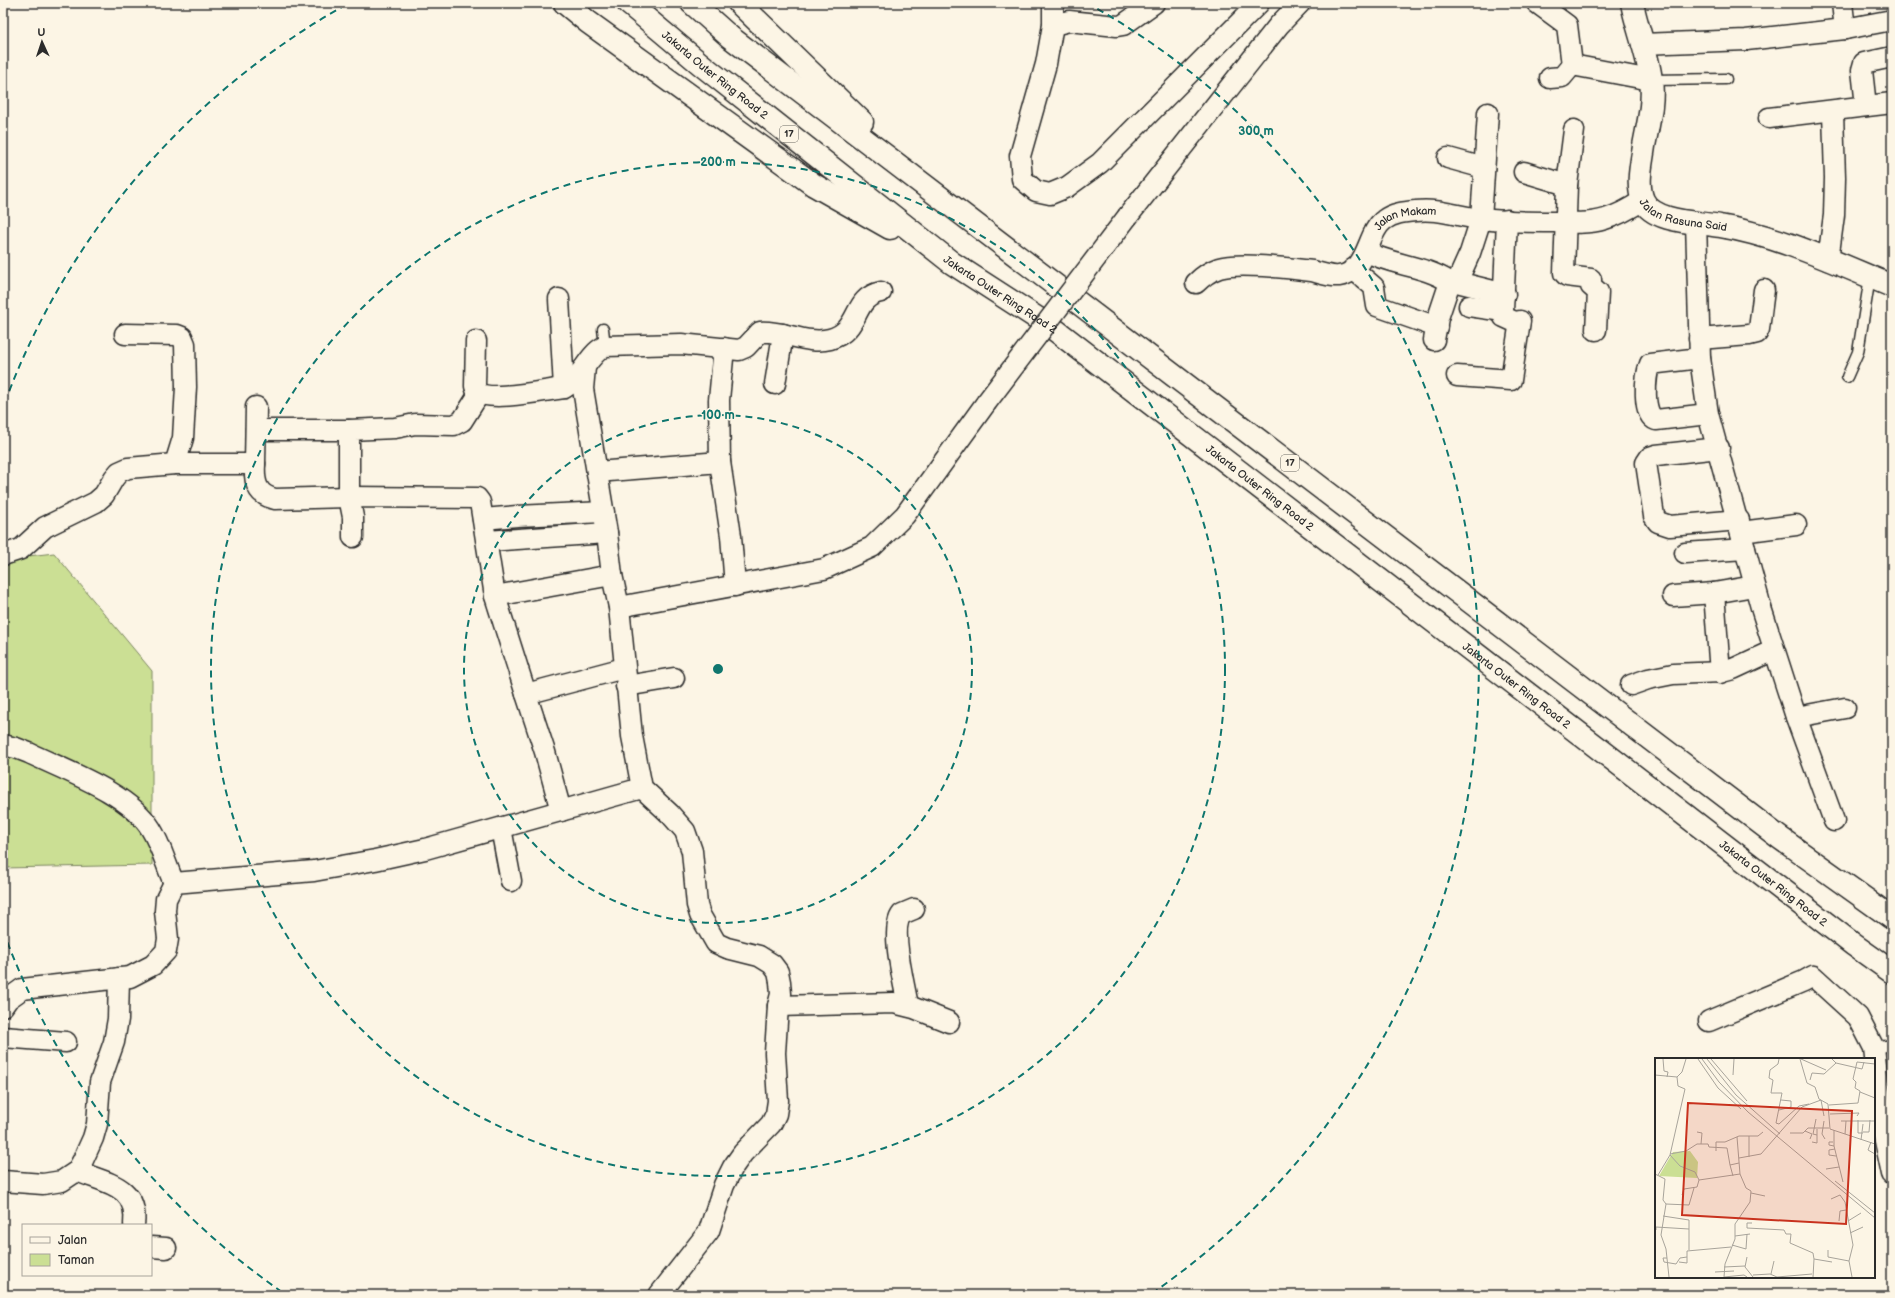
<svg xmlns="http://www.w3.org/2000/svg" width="1895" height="1298" font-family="'Balsamiq Sans',sans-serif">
<rect width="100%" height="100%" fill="#fcf5e5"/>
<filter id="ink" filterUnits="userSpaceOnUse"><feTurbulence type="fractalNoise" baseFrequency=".025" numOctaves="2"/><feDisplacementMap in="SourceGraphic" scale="8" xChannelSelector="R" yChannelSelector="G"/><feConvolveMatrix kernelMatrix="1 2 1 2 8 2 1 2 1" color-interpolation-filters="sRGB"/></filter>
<g filter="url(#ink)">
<!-- green -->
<polygon fill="#cbdf94" stroke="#7b8560" points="54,553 152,671 152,865 3,868 3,559"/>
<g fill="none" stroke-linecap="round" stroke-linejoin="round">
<defs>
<g id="lane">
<polyline points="1651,80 1726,79"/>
<polyline points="603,329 605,346"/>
<polyline points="1847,377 1858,352 1870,277"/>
<polyline points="1874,1048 1892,1045"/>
</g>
<g id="street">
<polyline points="1053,3 1053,25 1046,64 1020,156 1022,179 1036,191 1050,194 1067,187 1100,163 1259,3"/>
<polyline points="1537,3 1567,25 1572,65"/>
<polyline points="1842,3 1845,29"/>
<polyline points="1053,25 1069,21 1117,26 1123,25 1154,3"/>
<polyline points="1642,44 1746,40 1845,29 1892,20"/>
<polyline points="1550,78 1562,77 1572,65 1651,80"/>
<polyline points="1866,106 1862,70 1864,63 1892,57"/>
<polyline points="1488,113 1481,219 1470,253 1457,282 1505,294"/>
<polyline points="1769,118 1892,103"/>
<polyline points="1574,130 1567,185 1564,273 1567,276 1591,279 1591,286 1598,292 1596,330"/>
<polyline points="1448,158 1484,168"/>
<polyline points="1524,172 1567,185"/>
<polyline points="1128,216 1279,25 1300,3"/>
<polyline points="1696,222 1700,358 1708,414 1762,611 1796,717 1834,821"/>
<path d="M1367,252c25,13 58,14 81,29l1,4 -11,33 -4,22"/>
<polyline points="1828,260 1834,215 1835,178 1833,112"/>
<polyline points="1353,269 1374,287 1377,306 1437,327"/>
<path id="s1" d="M1196,283c7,-7 14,-12 23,-15 18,-6 72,0 93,3 8,2 18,6 27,5 30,-4 27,-43 45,-56 9,-7 21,-8 32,-9 22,-3 43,6 66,8 23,3 48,3 72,3 17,1 35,2 51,-3 14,-4 26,-11 38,-19"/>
<polyline points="559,299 564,388"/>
<polyline points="1469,306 1503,311"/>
<polyline points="125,334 177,335 182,337 185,344 186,387 183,438 175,464"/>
<polyline points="1699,339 1749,335 1757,333 1759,329 1764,290"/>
<path d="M476,341l-1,45 2,6c13,10 70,-2 87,-4 18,-9 23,-33 41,-42l76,-2 58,6 7,-3 14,-15c23,-2 47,13 70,7 32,-9 21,-41 51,-47"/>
<polyline points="724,348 719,400 720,462 731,536 735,586"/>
<path d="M1700,358l-50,6c-5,12 -8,51 6,56l52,-6"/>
<polyline points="585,367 583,389 607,533 612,575 619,607 632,736 642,788 670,814 685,831 692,851 697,905 700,915 716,943 727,948 759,956 772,964 778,972 780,982 781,994 778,1006 775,1053 778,1101 776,1114 771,1124 743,1153 733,1167 724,1185 709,1231 659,1295"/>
<polyline points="1457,376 1511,380 1520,321 1515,322 1504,317 1503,311 1507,220"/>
<polyline points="775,384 783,334"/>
<polyline points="256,430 349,430"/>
<polyline points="1719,448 1656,455 1650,457 1646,463 1654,516 1658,522 1670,526 1739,520"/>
<polyline points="255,464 256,407"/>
<polyline points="597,472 720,462"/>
<polyline points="483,519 517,516 604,512"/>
<polyline points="1741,532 1796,525"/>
<polyline points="353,537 353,517 349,497 349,430 395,428 415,424 454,425 462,421 479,394"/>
<polyline points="487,541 607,533"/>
<polyline points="1685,553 1745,549"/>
<path d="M3,555l18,-6 24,-22 51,-25 8,-7 10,-17 5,-6 9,-4 47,-4h80c-1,17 1,31 20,35l74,-2 128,1 3,4 15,94 31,98"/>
<polyline points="1714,593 1720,673"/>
<polyline points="495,596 612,575"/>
<polyline points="1673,596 1714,593 1754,586"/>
<polyline points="619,607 824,569 872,547 905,515 986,403"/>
<polyline points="1631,685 1648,679 1673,674 1722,672 1733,669 1774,650"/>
<polyline points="626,686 674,678"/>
<polyline points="1796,717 1845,708"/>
<path d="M3,745l13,3 13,5c37,18 100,40 122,76 10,16 15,36 23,54"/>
<polyline points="561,811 545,752 526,694 624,668"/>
<polyline points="501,828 511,881"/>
<polyline points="174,883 314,871 375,860 425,849 642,788"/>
<polyline points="3,1006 8,999 22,989 130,977 153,965 166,951 168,939 165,911 166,899 174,883"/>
<polyline points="778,1006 894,1003 914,1008 949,1022"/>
<path d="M908,1006c-3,-19 -19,-78 -6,-92l12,-5"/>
<polyline points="1709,1021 1804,981 1813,976 1858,1017 1874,1048 1884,1136 1892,1174"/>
<polyline points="3,1037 66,1042"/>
<path d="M77,1171c28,12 62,14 57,54"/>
<polyline points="3,1181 43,1184 62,1181 77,1171 83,1160 93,1138 97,1124 100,1082 114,1042 118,1019 119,978"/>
<polyline points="151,1247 166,1248"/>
</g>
<g id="secondary">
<path id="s2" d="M1632,3c5,26 16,51 19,77 3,22 -3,44 -7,66 -2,16 -8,38 -1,54 10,23 56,22 77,26 60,10 116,37 172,60"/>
</g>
<g id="highway">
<polyline points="565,3 588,22 814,185 890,228"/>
<path id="s3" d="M628,3l75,63 249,197 102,66 800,616 38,27"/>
<polyline points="692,3 730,37 1780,838 1892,918"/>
<polyline points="739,3 862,122"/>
</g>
</defs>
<!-- lane casing -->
<use href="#lane" stroke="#2b2b2b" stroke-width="13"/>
<!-- street casing -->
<use href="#street" stroke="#2b2b2b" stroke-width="23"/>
<!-- secondary casing -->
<use href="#secondary" stroke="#2b2b2b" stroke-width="25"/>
<!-- highway casing -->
<use href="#highway" stroke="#2b2b2b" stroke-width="25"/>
<!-- lane -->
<use href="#lane" stroke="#fcf5e5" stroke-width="10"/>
<!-- street -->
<use href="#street" stroke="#fcf5e5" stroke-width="20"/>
<!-- secondary -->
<use href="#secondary" stroke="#fcf5e5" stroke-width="22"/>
<!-- highway -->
<use href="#highway" stroke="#fcf5e5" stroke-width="22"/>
<defs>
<polyline id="street-bridge" points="986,403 1128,216"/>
</defs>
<!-- street-bridge casing -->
<use href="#street-bridge" stroke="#2b2b2b" stroke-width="23" stroke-linecap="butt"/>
<!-- street-bridge -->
<use href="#street-bridge" stroke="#fcf5e5" stroke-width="20"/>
</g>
</g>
<!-- distance rings -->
<g fill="none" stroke="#0f766e" stroke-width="2" stroke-dasharray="7 5">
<circle cx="718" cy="669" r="254"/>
<circle cx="718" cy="669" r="507"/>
<path d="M282 1292A761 761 0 0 1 5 936M5 402A761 761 0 0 1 349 3M1087 3A761 761 0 0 1 1154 1292"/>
</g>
<g text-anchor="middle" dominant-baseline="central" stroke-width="3" stroke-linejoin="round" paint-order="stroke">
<!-- shield labels -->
<g fill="#fcf5e5" stroke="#6a6863" stroke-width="1">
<rect x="780" y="126" width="18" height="16" rx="3"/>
<rect x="1281" y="455" width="18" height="16" rx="3"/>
</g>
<g font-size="10" font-weight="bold" fill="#2b2b2b">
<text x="789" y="134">17</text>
<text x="1290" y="463">17</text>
</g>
<!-- street labels -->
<g font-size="11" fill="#2b2b2b" stroke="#fcf5e5">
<text stroke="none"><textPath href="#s3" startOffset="113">Jakarta Outer Ring Road 2</textPath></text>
<text stroke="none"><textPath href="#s2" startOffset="246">Jalan Rasuna Said</textPath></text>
<text stroke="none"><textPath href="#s1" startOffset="245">Jalan Makam</textPath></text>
<text stroke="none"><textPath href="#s3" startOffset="473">Jakarta Outer Ring Road 2</textPath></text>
<text stroke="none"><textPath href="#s3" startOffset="797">Jakarta Outer Ring Road 2</textPath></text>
<text stroke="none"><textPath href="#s3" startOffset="1121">Jakarta Outer Ring Road 2</textPath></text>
<text stroke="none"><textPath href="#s3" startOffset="1445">Jakarta Outer Ring Road 2</textPath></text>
</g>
</g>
<!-- overview -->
<g transform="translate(1655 1058)">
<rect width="220" height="220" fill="#fcf5e5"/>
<path d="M35,93l8,11 -1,16 -38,-2 14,-24z" fill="#cbdf94"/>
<path fill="none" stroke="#a8a49b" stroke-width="1" d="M8,1l1,12 4,1 -1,5M43,1l20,29 23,21M47,1l17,23 29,30 127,106M52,1l29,36 44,39M56,1l36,42M124,1l-1,5 -8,6 -1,8 4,2 -2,13h11l-6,30 3,1 20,-18 10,-2M145,1l7,24 8,4 4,12 9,5 2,25 45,15M146,1l25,11M177,1l4,4 26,6 2,-7M0,17l22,2 5,-5 4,-13M78,17l1,-16M155,22l2,-7 12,1 12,-11M205,34l15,6M166,42l3,16M174,47l29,-2 2,-12 -5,-3 1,-6 -3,-3 4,-17 18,2M124,52l12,-3v-6l-10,-1M175,56l29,-1 -2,3M161,61l-3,15 4,1M203,62v13h5M169,63l-2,13 3,5M186,63h34M179,72v16l9,36M150,73l7,3 -2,5M42,74l5,1 -1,11M208,74h6l1,-12M135,75h13l5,-5h21M190,76l1,-13M206,82l2,-16M157,84l5,1v-14M178,84h-4v3l5,1M216,84l-3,8 7,4M180,91l-6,1v5l7,1M61,93v-9h9l14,-6h19l5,-4M15,96l16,-3 11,-7h11l1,3 18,1 3,17M15,97l10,11 15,6 4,8 -2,7 -13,2 -2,6M94,99v-21M84,100l22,-4 41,-47 19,-7M171,111l13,-2M0,116l10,5 -2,21 3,4 23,1 5,-17M3,117l12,-20 15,-66 -7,-3 -1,-9M78,118l-3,-11 9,-2M44,122l41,-6M180,123l40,32M96,135l14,3M176,141l9,-4 5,7 8,43 -4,16 3,16M11,146l-5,31 5,14 3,28M184,163l1,-10 6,-1M193,163l13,-8M97,165h-5v5l37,2 2,4h5l-1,9 23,10 1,6 18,3M1,172v-3l33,2v-9l-26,-4M195,175l13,-6M80,178l15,-2M77,187l14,4 1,-15M34,192v-21M173,192v7l21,4M92,199l-2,10 8,10M12,200h-4l1,4 12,2 4,-6 7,-1v-6l44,-4M24,204l8,1v-6M69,209l21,-1M60,214l19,-1M116,216l3,-13M98,217l17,-1 7,3 35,-3M69,219l1,-13 10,-25v-15l15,-22 1,-11 -5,-3 -6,-14 -3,-37M69,219l20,-2 3,2M158,219l1,-18"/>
<path fill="#c8321e" fill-opacity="0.15" stroke="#c8321e" stroke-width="2" d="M33,45l164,8 -6,113 -164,-9z"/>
<rect width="220" height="220" fill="none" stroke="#2b2b2b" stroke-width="2"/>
</g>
<circle cx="718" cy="669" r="6" fill="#0f766e" stroke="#fcf5e5" stroke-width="2"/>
<g font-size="12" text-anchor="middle" font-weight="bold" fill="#0f766e" stroke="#fcf5e5" stroke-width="3" stroke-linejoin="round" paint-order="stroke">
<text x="1256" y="135">300 m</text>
<text x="718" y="166">200 m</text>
<text x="718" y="419">100 m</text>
</g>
<!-- margin -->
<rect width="1895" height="1298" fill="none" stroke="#fcf5e5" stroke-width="16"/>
<rect x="8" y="8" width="1879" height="1282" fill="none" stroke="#2b2b2b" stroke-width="1.5" filter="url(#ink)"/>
<!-- legend -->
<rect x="22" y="1224" width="130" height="52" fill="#fcf5e5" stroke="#a8a49b"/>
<rect x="30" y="1237" width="20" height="6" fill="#fcf5e5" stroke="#a8a49b"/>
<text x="58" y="1244" font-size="12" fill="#2b2b2b">Jalan</text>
<rect x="30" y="1254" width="20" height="12" fill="#cbdf94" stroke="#a8a49b"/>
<text x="58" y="1264" font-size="12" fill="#2b2b2b">Taman</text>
<!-- north arrow -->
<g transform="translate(42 42) rotate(357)" stroke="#fcf5e5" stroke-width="3" paint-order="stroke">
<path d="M0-3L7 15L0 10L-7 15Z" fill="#2b2b2b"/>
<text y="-6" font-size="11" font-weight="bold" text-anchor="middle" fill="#2b2b2b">U</text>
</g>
</svg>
